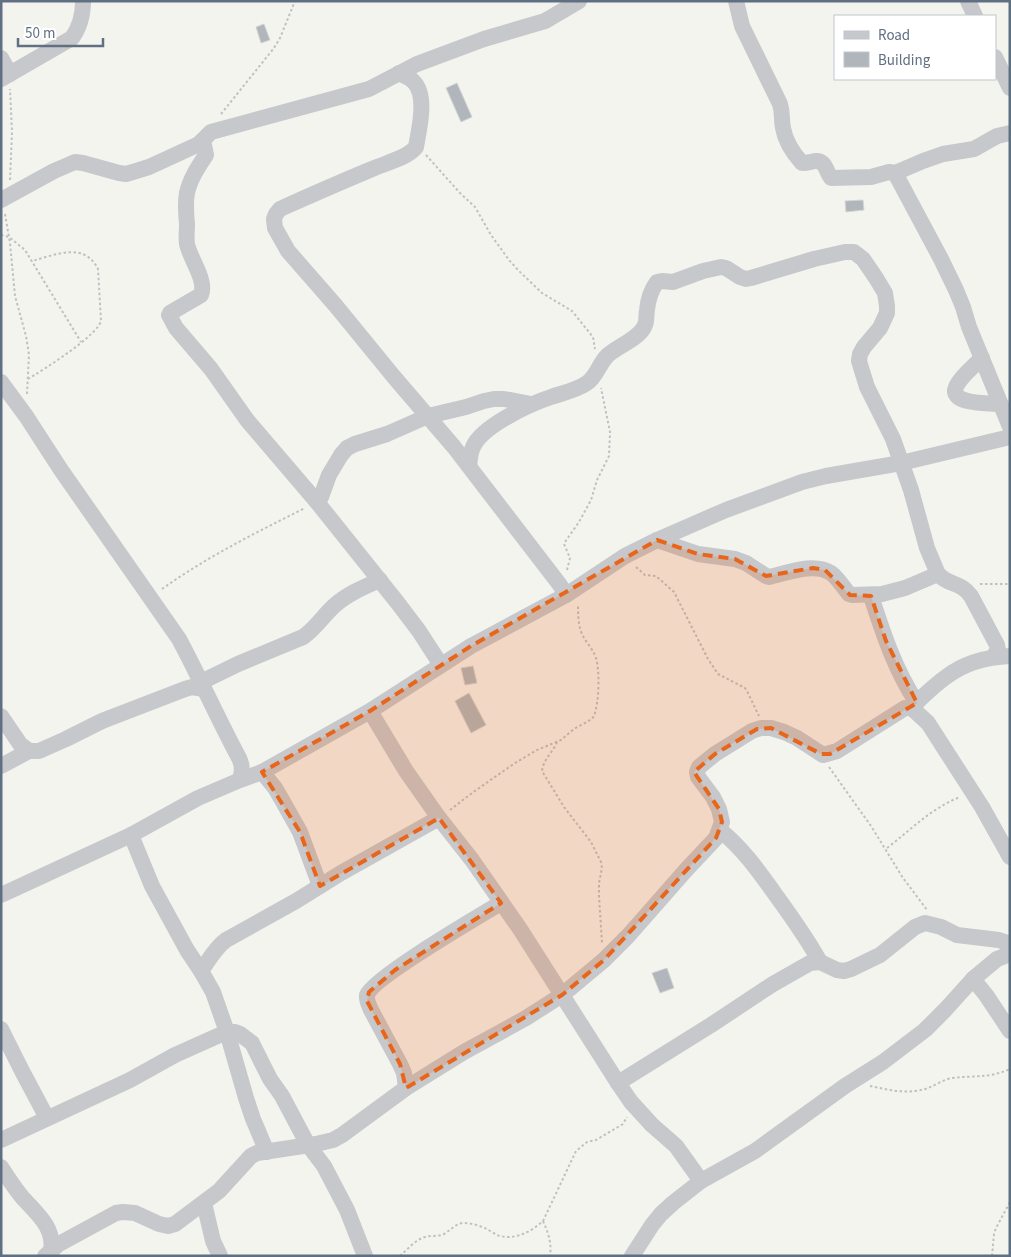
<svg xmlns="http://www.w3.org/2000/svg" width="1011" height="1257" font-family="'Source Sans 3',sans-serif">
<rect width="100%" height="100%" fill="#f4f4ef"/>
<!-- building -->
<g fill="#b0b6bc" stroke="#d5d5d2">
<polygon points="264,24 270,40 261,43 256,27"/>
<polygon points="457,83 472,117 461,122 446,88"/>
<polygon points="863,200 864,210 846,212 845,201"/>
<polygon points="473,666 477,683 465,685 461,668"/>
<polygon points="469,693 486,725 471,733 455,701"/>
<polygon points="667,968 674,988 660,993 652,973"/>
</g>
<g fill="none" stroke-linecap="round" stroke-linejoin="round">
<!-- path -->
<g stroke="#bfc0c2" stroke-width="2" stroke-dasharray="2.5 2.5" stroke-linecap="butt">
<polyline points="221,114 274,48 280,38 295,1"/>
<polyline points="426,155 460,193 475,207 491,235 509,260 519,271 542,293 572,311 593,337 595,349"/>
<polyline points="10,180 12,132 10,89"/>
<polyline points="5,214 10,243 15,296 26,336 29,355 27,394"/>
<polyline points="1,235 9,237 25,250 81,342"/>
<path d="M28,379c15,-9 69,-43 73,-58l-3,-52c-14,-28 -43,-14 -66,-8"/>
<polyline points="636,567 645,575 656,576 674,592 708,659 718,674 745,688 747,691 759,716"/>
<polyline points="567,570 570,558 564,544 565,542 579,522 591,500 597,480 609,456 610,432 601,388"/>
<polyline points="980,584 1010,584"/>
<path d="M162,589c45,-32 93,-56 143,-81"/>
<path d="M557,742c-4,10 -14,18 -15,29l22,36 27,35 10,20 1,6 -3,15v13l3,47"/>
<polyline points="829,767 871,826 903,878 927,910"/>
<path d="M450,810l22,-17 43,-30 22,-13 24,-10 13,-11 18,-10 2,-3c5,-13 6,-44 2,-58 -4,-11 -10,-15 -14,-24 -4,-9 -4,-20 -4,-30"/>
<path d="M887,848c25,-19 43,-39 73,-51"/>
<path d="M870,1086c19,4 39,9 58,2 8,-3 16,-9 25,-10 22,-3 34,1 57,-9"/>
<path d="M543,1221c5,11 9,22 7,35"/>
<path d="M400,1256c8,-7 15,-16 25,-19 6,-2 13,0 19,-3 7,-4 12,-11 20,-11 8,0 16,3 23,6 3,2 7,4 10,6 17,6 34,-3 46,-14l33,-70 11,-9 9,-2 27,-16 4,-7"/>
<polyline points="992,1256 994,1234 996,1228 1010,1202"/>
</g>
<!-- minor -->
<g stroke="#c6c8cc" stroke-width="16">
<path d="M736,1l6,25 38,78c3,10 1,14 3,24 2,12 10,25 19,35 5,0 8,-1 13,-2 11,-1 11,11 16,17l40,-1 18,-5 6,1 46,86 15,31 7,17 6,20 41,100"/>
<polyline points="968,1 975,16"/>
<polyline points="995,57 1010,88"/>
<polyline points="1,58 10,74"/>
<path d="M399,73c5,3 10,4 14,8 15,14 6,48 3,66 -8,11 -31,16 -44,22 -31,13 -61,26 -92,40l-4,5 -2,5 1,9 13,23 48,55 58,71 60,70 106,138 6,10"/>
<path d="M1,79l71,-41c8,-11 11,-23 11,-37"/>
<path d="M201,142l3,3 2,10c-8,12 -16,24 -19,38 -2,10 -1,21 0,31 0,6 -1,14 0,20 3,15 20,36 14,51l-31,18 -1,2 7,13 35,41 36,51 70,82 80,100 22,29 22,34"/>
<polyline points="895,173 923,161 943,154 974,149 997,136 1010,133"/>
<polyline points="1,200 54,171 75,162 83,163 119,173 126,174 136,171 149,167 199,144 211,132 369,89 417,64 484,39 545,21 579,1"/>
<path d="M982,358c-8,8 -22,19 -26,29 -8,18 35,16 44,17"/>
<path d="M1,382l25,34 35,54 118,169c21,39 39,80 60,119 4,8 3,14 1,22"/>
<path d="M469,466c1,-6 1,-13 4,-19 9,-21 57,-43 78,-50 12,-4 26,-7 36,-14 10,-7 12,-19 20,-27 10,-10 33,-17 38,-31 2,-4 1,-10 2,-15 1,-10 4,-20 10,-28l5,-1 11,1 30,-11 18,-4 5,1 14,9 6,2 5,-1 63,-19 31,-7h9l9,7 13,19 9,15 2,13v7l-7,15 -16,19 -4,7 -1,7 8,26 26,52 18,51 16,58 11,26c11,12 22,7 33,22l26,49 1,5 -5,7"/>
<polyline points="317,502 321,497 329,475 341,455 347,448 355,444 387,434 428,416 466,407 484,401 494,399 504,399 531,404"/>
<path d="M657,540l41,14 37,5 11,4 20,13 3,1c18,-4 45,-15 62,-4 7,5 12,14 18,21l3,1 30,-1 23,-6 33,-14"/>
<path d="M871,596c12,37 24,74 46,107"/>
<path d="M201,682l37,-18 65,-27c12,-8 20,-21 31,-31 13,-12 30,-19 46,-26"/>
<path d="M910,708c12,-10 23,-22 36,-31 18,-14 42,-20 64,-21"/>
<polyline points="370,711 406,771 439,818 472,860 520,929 618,1083 631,1102 652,1125 676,1146 701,1181"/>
<polyline points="1,716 20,744 29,751 39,751 66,739 102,721 185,689 192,687 204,689"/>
<polyline points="1,766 29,751"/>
<polyline points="262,772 275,788 282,800 300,832 320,886"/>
<path d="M720,830c23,19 38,40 55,64 16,22 32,44 45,68"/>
<polyline points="131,835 152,886 187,950 201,971 213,992 227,1032 246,1098 253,1119 267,1152"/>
<polyline points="1,895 131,835 198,798 240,780 262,772 370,711 471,646 566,595 625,556 657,540 726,510 802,482 826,476 901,463 1010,437"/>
<path d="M201,971c8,-11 14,-23 25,-31l70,-39 45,-28 98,-55"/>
<polyline points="973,979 986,995 1010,1031"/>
<polyline points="1,1029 22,1071 47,1118"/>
<polyline points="618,1083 711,1025 773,984 810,963 820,962 837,970 844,971 851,969 880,955 915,927 925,923 941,927 957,935 999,940 1010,944"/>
<path d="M406,1088l-2,-15 -4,-9 -29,-54c-2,-5 -5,-10 -4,-15 6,-17 114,-80 134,-92"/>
<polyline points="1,1140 130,1080 175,1055 222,1034 235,1032 240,1034 252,1043 270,1079 282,1096 308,1145 324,1166 347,1210 365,1256"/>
<path d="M1,1167c7,11 13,20 21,30 14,16 33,30 29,54"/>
<polyline points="204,1203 213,1241 220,1256"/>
<polyline points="45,1256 59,1244 116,1213 123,1212 135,1213 159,1224 168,1226 175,1224 219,1191 251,1156 257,1153 316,1144 333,1140 342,1135 406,1088 464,1052 526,1018 562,995 604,960 628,936 686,870 716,838 722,822 719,809 713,797 698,777 697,772 699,767 715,754 752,731 761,728 771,728 784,732 797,738 823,755 837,751 905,708 910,708 915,711 928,723 982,807 1010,857"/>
<polyline points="632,1256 652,1225 661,1214 673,1203 701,1181 755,1151 845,1086 883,1062 925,1030 945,1010 973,979 997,959 1010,954"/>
</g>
</g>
<!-- marked area -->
<path fill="#e8651a" fill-opacity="0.2" stroke="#e8651a" stroke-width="4" stroke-dasharray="10 6" stroke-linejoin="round" d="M657,540l41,14 37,5 31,17 47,-8 12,2 25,25 21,1 15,45 31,62 -87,51h-9l-50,-26 -14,1 -42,25 -21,18 25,37 3,13 -6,16 -112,122 -42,35 -156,93 -6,-24 -33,-63 2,-9 26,-22 106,-67 -62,-85 -119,68 -20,-54 -38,-60 108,-61 101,-65z"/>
<!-- border -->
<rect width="1011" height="1257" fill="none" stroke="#616f83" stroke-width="5"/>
<!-- legend -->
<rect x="834" y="15" width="162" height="65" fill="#ffffff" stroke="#c0c5cd"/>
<rect x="844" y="31" width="25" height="8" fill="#c6c8cc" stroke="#c0c5cd"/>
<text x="878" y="40" font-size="15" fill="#616f83">Road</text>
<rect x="844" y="52" width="25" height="15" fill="#b0b6bc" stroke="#c0c5cd"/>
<text x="878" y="65" font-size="15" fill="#616f83">Building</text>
<!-- scale -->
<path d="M18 38v8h85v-8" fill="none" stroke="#616f83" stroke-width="2.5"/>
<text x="25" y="38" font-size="15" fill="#616f83" stroke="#ffffff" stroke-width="4" paint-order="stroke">50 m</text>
</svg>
